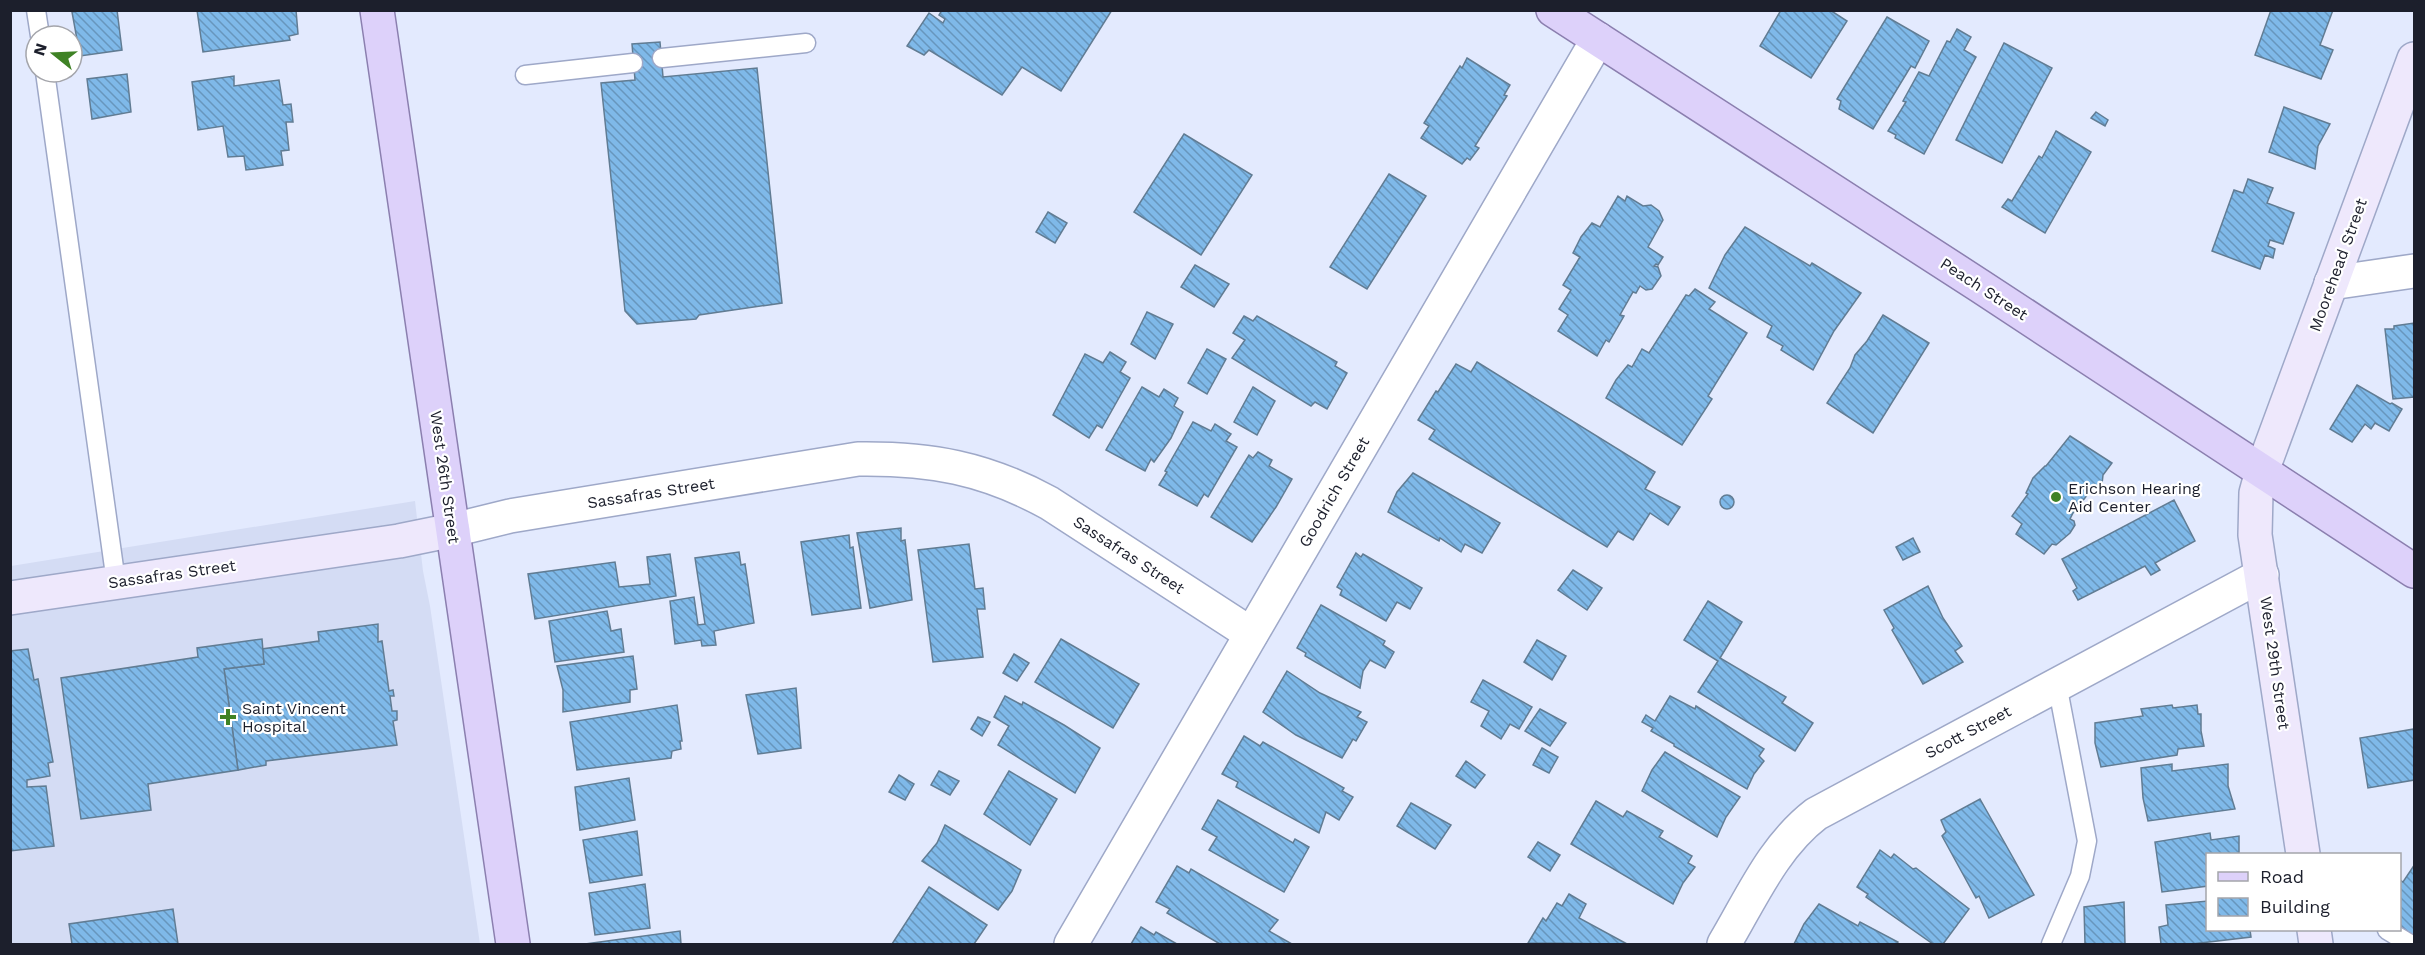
<svg xmlns="http://www.w3.org/2000/svg" width="2425" height="955" font-family="'Work Sans',sans-serif">
<defs>
<pattern id="building-back-hatch" width="6" height="6" patternUnits="userSpaceOnUse" patternTransform="scale(1.5)"><rect width="6" height="6" fill="#7fb9e9"/><path d="M-1 5l2 2M0 0l6 6M5-1l2 2" fill="none" stroke="#6796bd"/></pattern>
</defs>
<rect width="100%" height="100%" fill="#e3eafe"/>
<!-- built -->
<polygon fill="#d4dcf4" points="415,501 423,571 430,606 480,944 11,944 11,566"/>
<!-- building -->
<g fill="url(#building-back-hatch)" stroke="#617c93" stroke-width="1.5">
<polygon points="84,10 117,10 122,50 80,56 72,12"/>
<polygon points="197,10 296,10 298,34 289,36 290,40 203,52"/>
<polygon points="942,10 1112,10 1061,91 1022,67 1002,95 929,50 924,55 907,46 929,13 943,23 945,19 939,15"/>
<polygon points="1781,10 1830,10 1847,21 1811,78 1760,46"/>
<polygon points="2271,10 2333,10 2320,45 2333,50 2321,79 2255,55"/>
<polygon points="1887,17 1929,41 1915,68 1911,66 1873,129 1839,109 1841,101 1837,99"/>
<polygon points="1957,29 1971,37 1964,50 1976,57 1924,154 1895,138 1896,135 1888,131 1906,102 1903,101 1919,72 1929,76 1947,41 1950,42"/>
<polygon points="660,42 663,77 757,68 782,303 699,315 696,319 637,324 625,311 601,83 635,80 632,44"/>
<polygon points="2004,43 2052,68 2002,163 1956,140"/>
<polygon points="1467,58 1510,85 1504,95 1507,96 1475,146 1479,148 1470,160 1467,158 1462,164 1421,138 1429,126 1424,123 1460,66 1462,68"/>
<polygon points="127,74 131,112 92,119 87,79"/>
<polygon points="234,76 234,86 279,80 283,105 291,104 293,122 286,122 289,150 281,151 283,165 246,170 244,156 228,157 223,126 198,130 192,82"/>
<polygon points="2284,107 2330,124 2318,146 2315,169 2269,152"/>
<polygon points="2096,112 2108,120 2105,126 2091,118"/>
<polygon points="2056,131 2091,152 2045,233 2002,207 2008,199 2012,201 2039,156 2042,158"/>
<polygon points="1184,134 1252,175 1201,255 1134,212"/>
<polygon points="1389,174 1426,196 1367,289 1330,267"/>
<polygon points="2248,179 2273,188 2267,203 2294,213 2283,244 2270,240 2268,246 2275,249 2273,258 2265,255 2260,269 2212,251 2234,190 2243,193"/>
<polygon points="1618,196 1625,201 1627,196 1643,206 1651,205 1659,211 1663,220 1648,247 1663,257 1658,265 1656,264 1654,266 1658,267 1661,276 1652,289 1646,290 1640,286 1636,293 1633,292 1620,315 1624,316 1609,342 1606,340 1597,356 1558,331 1568,315 1559,309 1571,290 1563,285 1580,257 1573,253 1581,237 1592,223 1600,227"/>
<polygon points="1048,212 1067,223 1055,243 1036,232"/>
<polygon points="1745,227 1810,266 1812,263 1861,293 1834,331 1813,370 1781,350 1783,346 1767,337 1772,326 1709,288 1725,255"/>
<polygon points="1195,265 1229,284 1214,307 1181,287"/>
<polygon points="1695,289 1715,302 1709,309 1747,333 1708,396 1712,399 1682,445 1606,398 1616,380 1628,365 1632,367 1642,349 1649,353 1686,295 1689,296"/>
<polygon points="1147,312 1173,324 1155,359 1131,344"/>
<polygon points="1883,315 1929,343 1873,433 1827,403 1850,368 1855,355 1867,341"/>
<polygon points="1244,316 1253,321 1257,316 1337,362 1335,366 1347,373 1327,409 1315,402 1311,406 1232,358 1245,340 1233,333"/>
<polygon points="2414,323 2414,397 2393,399 2385,329 2394,329 2394,326"/>
<polygon points="1207,349 1226,359 1207,394 1188,383"/>
<polygon points="1110,352 1126,362 1120,372 1130,378 1102,428 1097,425 1089,438 1053,415 1085,354 1103,363"/>
<polygon points="1477,362 1655,472 1645,489 1680,507 1668,525 1650,513 1633,540 1618,531 1607,547 1429,439 1435,430 1418,420 1436,391 1438,392 1456,364 1471,372"/>
<polygon points="2357,385 2390,404 2392,403 2402,409 2389,431 2375,423 2371,429 2365,424 2352,442 2330,429"/>
<polygon points="1142,387 1159,397 1164,389 1178,398 1174,406 1183,412 1171,438 1154,462 1151,459 1145,471 1106,450"/>
<polygon points="1253,387 1275,401 1257,435 1234,422"/>
<polygon points="1193,422 1211,431 1215,424 1231,434 1226,441 1237,447 1208,497 1204,494 1197,506 1159,485 1167,472 1165,471"/>
<polygon points="2070,436 2112,463 2103,475 2102,484 2092,489 2073,513 2070,519 2074,521 2075,525 2070,533 2056,545 2052,544 2044,554 2016,534 2022,524 2012,516 2028,494 2026,493 2033,478 2045,466 2046,466"/>
<polygon points="1258,452 1272,460 1269,466 1292,479 1276,507 1252,542 1211,517 1249,455 1253,458"/>
<polygon points="1413,473 1500,523 1482,553 1465,544 1461,552 1440,538 1439,541 1388,512 1397,492"/>
<circle cx="1727" cy="502" r="7"/>
<polygon points="2174,500 2195,541 2155,563 2160,570 2151,575 2145,566 2078,600 2073,591 2077,588 2062,559"/>
<polygon points="901,528 901,541 905,540 912,600 870,608 857,533"/>
<polygon points="849,535 850,548 853,547 861,608 812,615 801,542"/>
<polygon points="1913,538 1920,552 1903,560 1896,547"/>
<polygon points="969,544 975,589 983,588 985,609 977,609 983,657 933,662 918,550"/>
<polygon points="739,552 741,565 745,564 754,623 714,631 716,645 702,646 701,640 675,644 670,601 694,597 698,625 705,624 695,558"/>
<polygon points="1356,553 1361,557 1363,554 1422,588 1410,609 1397,602 1386,621 1340,595 1342,590 1337,587"/>
<polygon points="670,554 676,596 535,619 528,574 615,562 619,587 650,584 647,557"/>
<polygon points="1573,570 1602,588 1587,610 1558,590"/>
<polygon points="1928,586 1943,618 1962,646 1955,651 1963,662 1923,684 1892,630 1894,628 1884,610"/>
<polygon points="1708,601 1742,622 1720,658 1786,697 1782,703 1813,723 1795,751 1698,692 1718,661 1684,640"/>
<polygon points="1321,605 1385,641 1383,645 1394,652 1385,668 1370,660 1363,671 1360,688 1305,656 1306,653 1297,648"/>
<polygon points="607,611 611,631 621,629 624,652 555,662 549,621"/>
<polygon points="378,624 378,642 382,641 389,691 393,690 394,696 390,696 392,711 397,711 397,720 393,721 397,745 266,761 266,765 238,770 224,669 264,664 262,649 319,641 318,632"/>
<polygon points="262,639 264,664 224,669 238,770 148,784 151,810 81,819 61,678 198,657 197,648"/>
<polygon points="1061,639 1139,684 1113,728 1035,682"/>
<polygon points="1537,640 1566,656 1552,680 1524,662"/>
<polygon points="28,649 34,680 38,679 53,762 48,763 50,776 27,780 27,787 46,786 54,846 10,851 10,651"/>
<polygon points="1014,654 1029,663 1017,681 1003,673"/>
<polygon points="633,656 637,689 630,690 630,702 563,712 563,690 557,666"/>
<polygon points="1287,671 1320,693 1361,712 1357,717 1367,722 1356,741 1353,739 1342,758 1296,735 1263,712"/>
<polygon points="1483,680 1532,707 1519,729 1510,724 1501,739 1481,726 1489,711 1471,702"/>
<polygon points="796,688 801,748 758,754 746,695"/>
<polygon points="1005,696 1022,705 1023,702 1064,725 1100,748 1075,793 998,745 1009,726 994,717"/>
<polygon points="1670,696 1695,709 1696,706 1764,749 1759,756 1764,761 1754,774 1747,789 1674,746 1674,744 1651,731 1653,728 1642,722 1646,715 1655,721"/>
<polygon points="677,705 682,741 680,741 681,749 672,751 671,758 577,770 570,722"/>
<polygon points="2172,705 2173,708 2197,705 2198,714 2201,714 2201,731 2204,746 2178,749 2177,755 2101,767 2095,743 2095,723 2143,716 2141,709"/>
<polygon points="1540,709 1566,723 1550,746 1525,731"/>
<polygon points="978,717 990,722 982,736 971,729"/>
<polygon points="2414,729 2414,780 2368,788 2360,738"/>
<polygon points="1244,736 1260,746 1263,742 1344,788 1342,791 1353,797 1339,820 1326,812 1319,833 1236,787 1238,782 1222,774"/>
<polygon points="1542,748 1558,757 1549,773 1533,765"/>
<polygon points="1665,752 1740,797 1726,817 1717,837 1642,791 1652,770"/>
<polygon points="1466,761 1485,775 1475,788 1456,776"/>
<polygon points="2172,764 2172,771 2228,764 2228,786 2235,809 2148,821 2143,798 2141,768"/>
<polygon points="939,771 959,781 950,795 931,785"/>
<polygon points="1009,771 1057,799 1030,845 984,814"/>
<polygon points="899,775 914,784 905,800 889,792"/>
<polygon points="629,778 635,820 580,830 575,787"/>
<polygon points="1980,799 2034,895 1989,918 1979,896 1976,898 1942,836 1946,832 1941,820"/>
<polygon points="1218,800 1293,843 1295,839 1309,847 1284,892 1209,850 1217,837 1202,829"/>
<polygon points="1596,801 1623,817 1627,811 1663,831 1659,837 1692,856 1688,863 1695,867 1683,883 1673,904 1571,844"/>
<polygon points="1411,803 1451,825 1435,849 1397,826"/>
<polygon points="945,825 1021,870 1012,891 998,910 922,861 937,843"/>
<polygon points="637,831 642,875 590,883 583,840"/>
<polygon points="2210,833 2211,840 2239,836 2239,854 2208,854 2208,886 2162,892 2155,842"/>
<polygon points="1538,842 1560,855 1550,871 1528,857"/>
<polygon points="1880,850 1891,858 1894,854 1913,869 1916,868 1969,909 1943,944 1933,944 1866,897 1868,894 1857,887"/>
<polygon points="1177,866 1189,873 1191,869 1278,920 1269,931 1292,944 1220,944 1167,913 1170,909 1156,902"/>
<polygon points="2413,867 2414,868 2414,936 2400,926 2400,880 2403,882"/>
<polygon points="645,884 650,928 595,935 589,893"/>
<polygon points="929,887 987,925 974,944 892,944"/>
<polygon points="1569,894 1586,904 1579,918 1627,944 1528,943 1543,918 1546,921 1557,903 1562,906"/>
<polygon points="2208,901 2208,930 2250,930 2251,937 2192,944 2161,944 2159,927 2168,925 2166,905"/>
<polygon points="2124,902 2125,944 2085,944 2084,907"/>
<polygon points="1819,904 1858,926 1860,922 1898,942 1897,944 1794,944 1804,924"/>
<polygon points="173,909 178,944 72,944 69,924"/>
<polygon points="1141,927 1154,935 1156,932 1177,944 1131,944"/>
<polygon points="680,931 681,944 585,944"/>
</g>
<g fill="none" stroke-linecap="round" stroke-linejoin="round">
<defs>
<g id="lane">
<polyline points="36,10 40,36"/>
<polyline points="662,58 806,43"/>
<polyline points="45,72 116,582"/>
<polyline points="525,75 633,63"/>
<polyline points="2387,930 2410,944"/>
<polyline points="2051,944 2080,876 2087,841 2057,684"/>
</g>
<g id="street">
<polyline points="2331,283 2414,271"/>
<path d="M453,530l57,-14 348,-57c72,-1 127,9 191,44l202,131"/>
<polyline points="1071,944 1598,39"/>
<path d="M1724,944c27,-45 49,-97 92,-130l446,-239"/>
</g>
<g id="secondary">
<polyline points="10,598 399,541 453,530"/>
<polyline points="2303,854 2255,535 2256,493 2262,471 2414,59"/>
<polyline points="2314,930 2316,944"/>
</g>
<g id="primary">
<polyline points="377,10 513,944"/>
<polyline points="1553,10 1980,286 2414,571"/>
</g>
</defs>
<!-- lane casing -->
<use href="#lane" stroke="#9ea8c8" stroke-width="21"/>
<!-- street casing -->
<use href="#street" stroke="#9ea8c8" stroke-width="36"/>
<!-- secondary casing -->
<use href="#secondary" stroke="#9ea8c8" stroke-width="36"/>
<!-- primary casing -->
<use href="#primary" stroke="#8b7faf" stroke-width="36"/>
<!-- lane -->
<use href="#lane" stroke="#fff" stroke-width="18"/>
<!-- street -->
<use href="#street" stroke="#fff" stroke-width="33"/>
<!-- secondary -->
<use href="#secondary" stroke="#eee8fc" stroke-width="33"/>
<!-- primary -->
<use href="#primary" stroke="#ddd1fa" stroke-width="33"/>
</g>
<!-- markers -->
<g fill="#3f8225" stroke="#fff" stroke-width="2">
<circle cx="2056" cy="497" r="6"/>
<path d="M225 708h6v6h6v6h-6v6h-6v-6h-6v-6h6z"/>
</g>
<g text-anchor="middle" dominant-baseline="central" stroke-width="4.5" stroke-linejoin="round" paint-order="stroke">
<!-- street labels -->
<g font-size="16" fill="#1c1f2c" stroke="#fff">
<text transform="translate(2338 265) rotate(-70)">Moorehead Street</text>
<text transform="translate(1984 289) rotate(33)">Peach Street</text>
<text transform="translate(445 477) rotate(82)">West 26th Street</text>
<text transform="translate(1334 492) rotate(-60)">Goodrich Street</text>
<text transform="translate(651 493) rotate(-9)">Sassafras Street</text>
<text transform="translate(1129 555) rotate(33)">Sassafras Street</text>
<text transform="translate(172 574) rotate(-8)">Sassafras Street</text>
<text transform="translate(2275 663) rotate(82)">West 29th Street</text>
<text transform="translate(1968 732) rotate(-28)">Scott Street</text>
</g>
<!-- poi labels -->
<g font-size="16" fill="#1c1f2c" stroke="#fff" text-anchor="start">
<text x="2068" y="488">Erichson Hearing<tspan x="2068" dy="18">Aid Center</tspan></text>
<text x="242" y="708">Saint Vincent<tspan x="242" dy="18">Hospital</tspan></text>
</g>
</g>
<!-- border -->
<rect width="2425" height="955" fill="none" stroke="#1c1f2c" stroke-width="24"/>
<!-- legend -->
<rect x="2206" y="853" width="195" height="78" fill="#ffffff" stroke="#a4a5ab" stroke-width="1.5"/>
<rect x="2218" y="872" width="30" height="9" fill="#ddd1fa" stroke="#a4a5ab" stroke-width="1.5"/>
<text x="2260" y="883" font-size="18" fill="#1c1f2c">Road</text>
<rect x="2218" y="898" width="30" height="18" fill="url(#building-back-hatch)" stroke="#a4a5ab" stroke-width="1.5"/>
<text x="2260" y="913" font-size="18" fill="#1c1f2c">Building</text>
<!-- north arrow -->
<g transform="translate(54 54) rotate(288)"><circle r="28" fill="#ffffff" stroke="#a4a5ab" stroke-width="1.5"/>
<path d="M0-4.5L10 22L0 15L-10 22Z" fill="#3f8225"/>
<text y="-9" font-size="16" font-weight="bold" text-anchor="middle" fill="#1c1f2c">N</text>
</g>
</svg>
